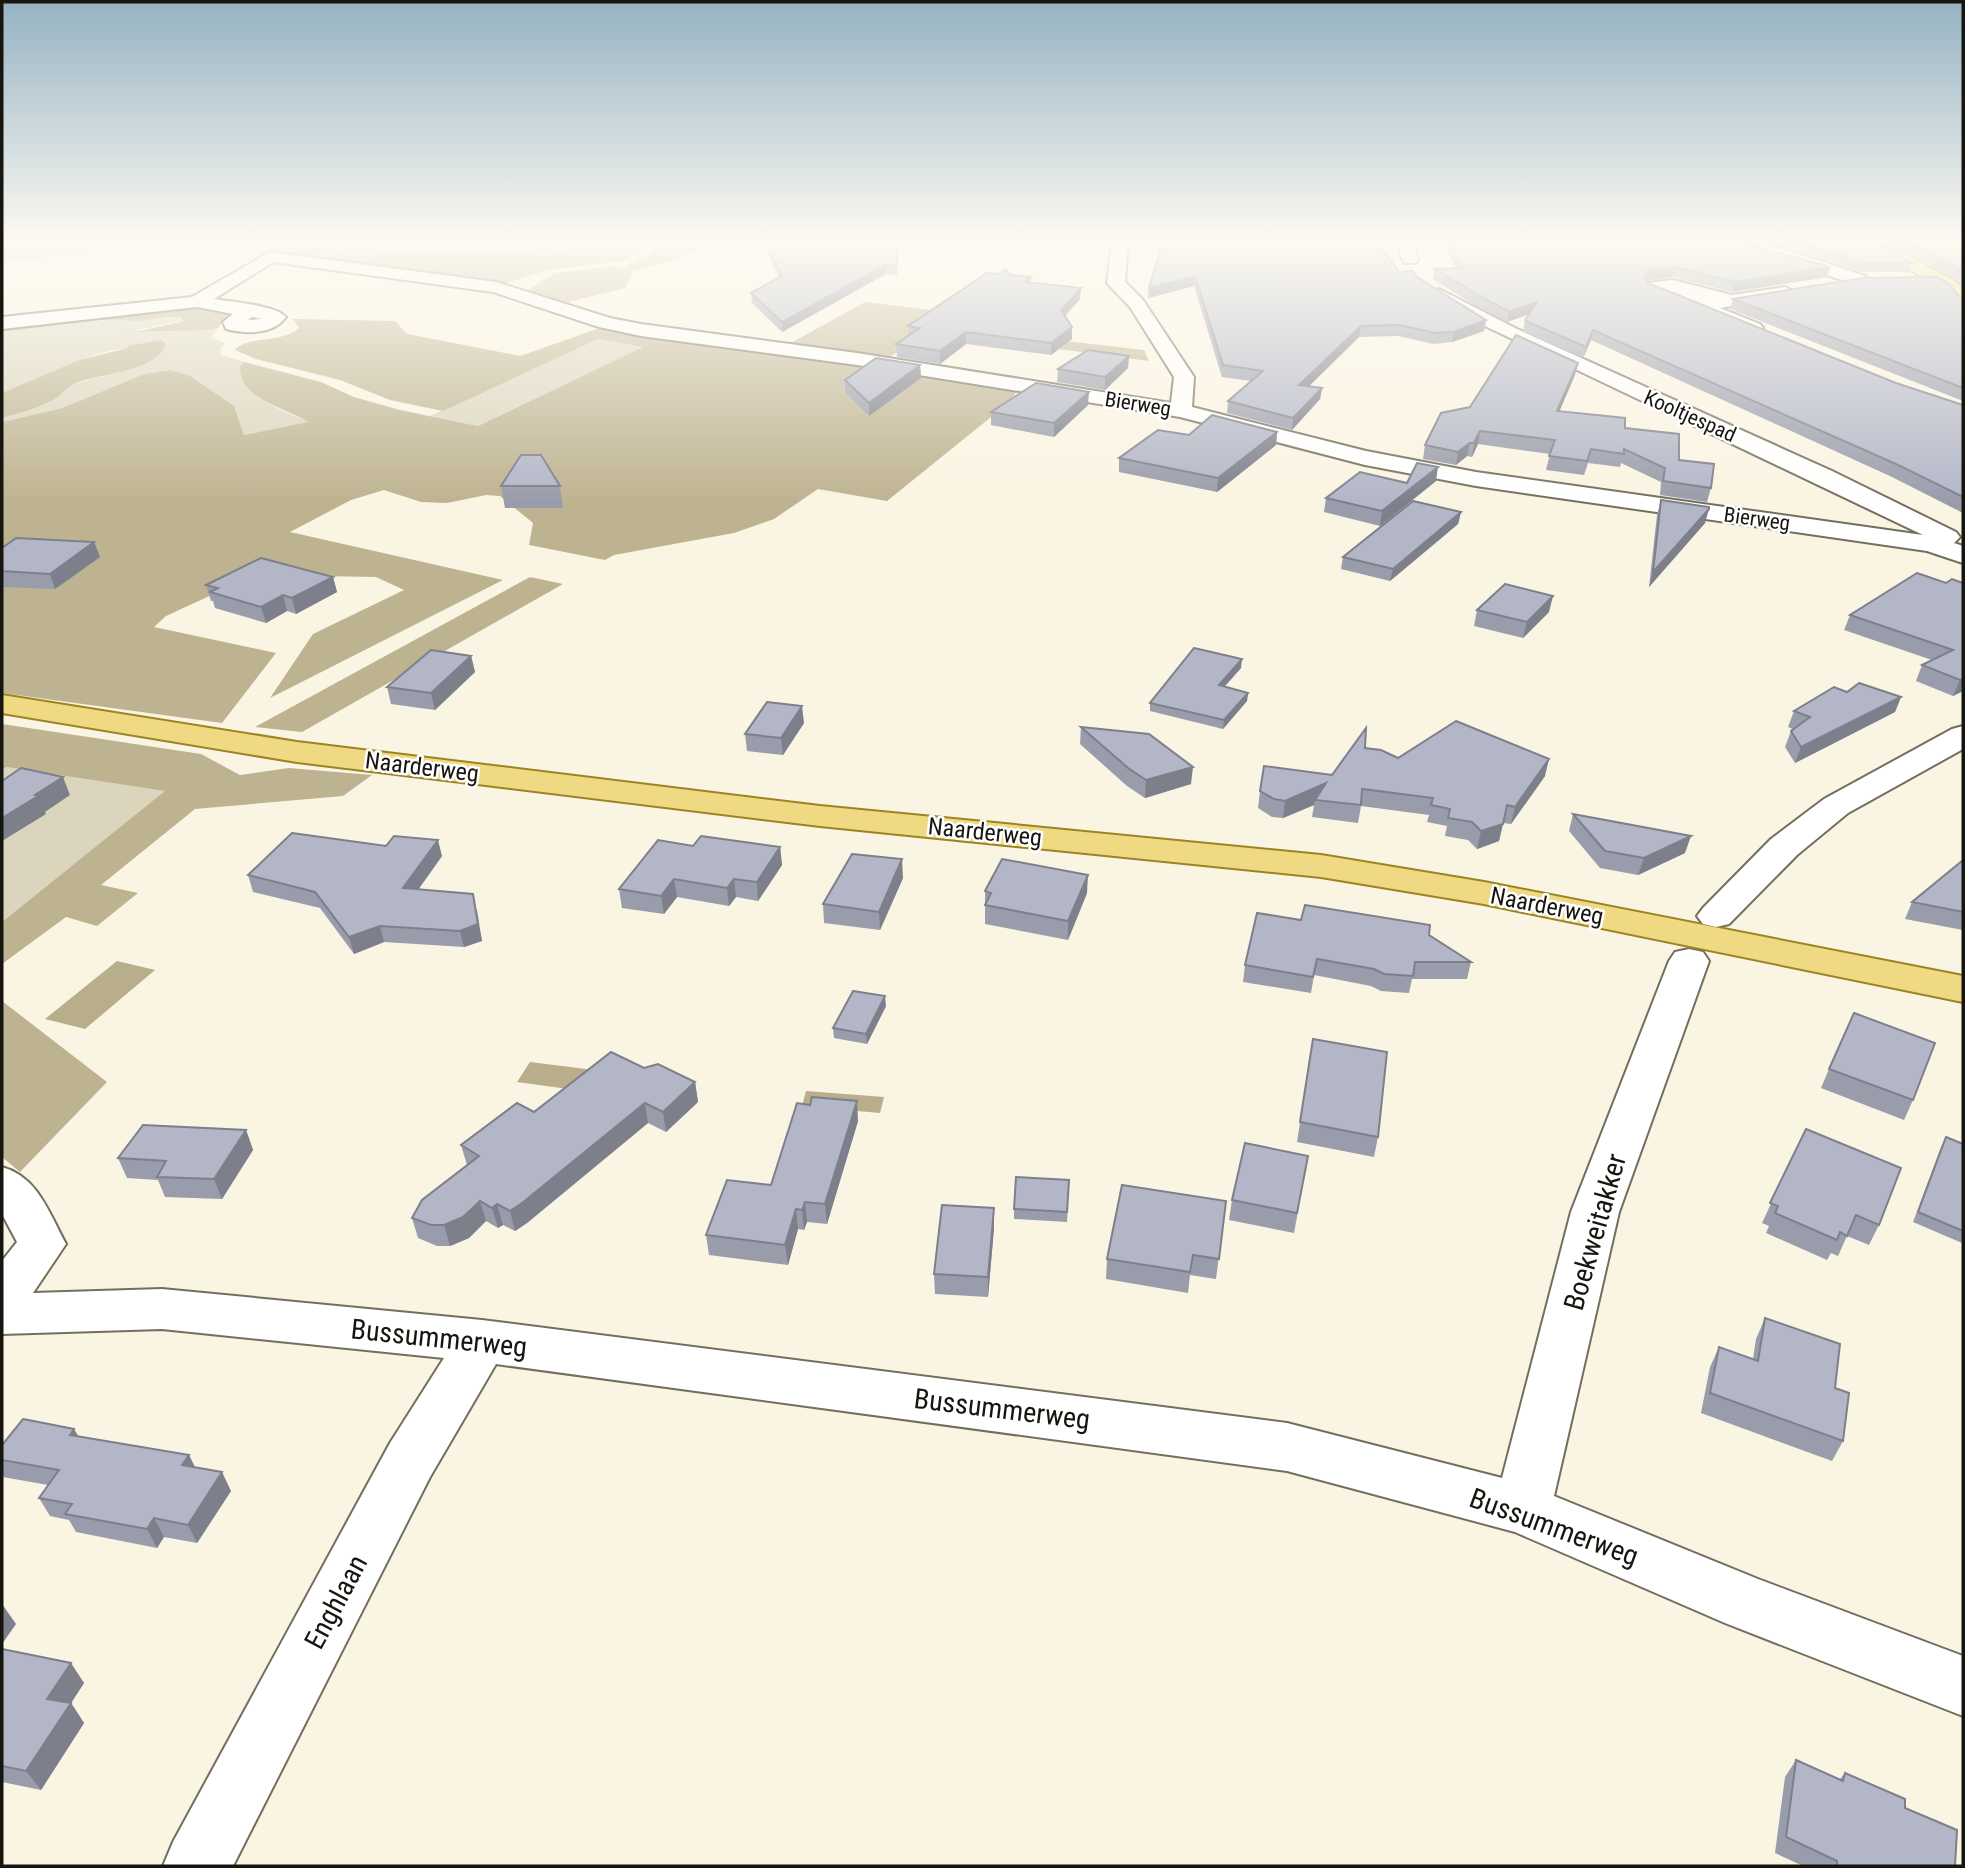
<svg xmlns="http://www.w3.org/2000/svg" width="1965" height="1868" font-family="'Roboto Condensed',sans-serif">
<rect width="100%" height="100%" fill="#faf4e2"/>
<!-- green -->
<g fill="#dbd5be">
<polygon points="2,241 149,241 72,256 2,263"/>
<polygon points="337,241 581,241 560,254 545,255 460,250 353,256 335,254 333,251 338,247"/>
<path d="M163,317l21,3 -52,11 86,-3 -7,10 15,5 -6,6 1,6 23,7 -4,5c0,31 46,44 69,55l-65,13 -10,-29 -64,-36 -26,4 -82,34 -60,14v-4l53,-19 19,-15 61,-17 29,-17c-17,-1 -33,-3 -50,0 -38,7 -75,30 -112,43v-61l101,-12 37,1z"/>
<polygon points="598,339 644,347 478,426 430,416"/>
<polygon points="5,767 166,791 2,922 2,770"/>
</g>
<!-- forest -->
<g fill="#beb391">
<polygon points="2,241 134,241 2,259"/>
<polygon points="247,241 337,241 335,254 353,256 460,250 545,255 560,254 581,241 643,241 644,247 623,261 549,270 499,285 291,256"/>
<polygon points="655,241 712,241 677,260 633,271 625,288 564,303 528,290 555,273 617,266 620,269 652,253"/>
<polygon points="865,302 940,311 1057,340 1144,350 1149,361 930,332 881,362 782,348"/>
<polygon points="211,305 230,311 218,328 207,330 116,332 140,331 184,321 181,318 163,317 140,321 103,320 2,332 2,325 130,310"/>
<path d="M293,319l102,2 12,13 113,22 80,-28 418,62 -12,15 -119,96 -69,-12 -44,30 -40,14 -120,22 -9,5 -76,-15 4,-22 -33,-27 -14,-1 -39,8 -26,-1 -37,-12 -33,10 -61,32 213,48 -233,118 43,-64 91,-44 -28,-13 -121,-2 -89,41 -12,11 122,26 -54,70 -220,-30v-271l60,-14 82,-34 26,-4 20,6 44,30 10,29 64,-13c-22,-14 -68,-22 -68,-55l4,-5 77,20 33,15 46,13 78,16 165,-79 -45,-8 -155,72 -53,-11 -50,-20 -84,-21 -21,-9c13,-15 46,-6 64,-22z"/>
<path d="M161,340l5,4c-10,29 -69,29 -92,40 -7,4 -14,12 -21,16 -16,8 -34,13 -51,18v-25l77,-33 49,-12 -1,-2z"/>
<polygon points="530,577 563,584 302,732 255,727"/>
<polygon points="2,724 201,754 240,775 289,768 372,775 343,796 195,809 101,885 138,893 97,926 66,917 2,964 2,922 165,791 6,767 2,770"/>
<polygon points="2,1001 107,1082 20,1172 2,1157"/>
</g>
<!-- water -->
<g fill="#b8ae8b">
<polygon points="117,961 155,970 85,1029 45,1019"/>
<polygon points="530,1062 594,1070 583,1091 517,1082"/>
<polygon points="806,1091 884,1097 880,1113 802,1106"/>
</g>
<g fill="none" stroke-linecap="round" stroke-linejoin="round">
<defs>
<g id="minor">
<path d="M1112,241h16l-3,41 18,18 51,77 -2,30 174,44 110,21 447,63 -480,-229 -13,-12 9,-5 78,40 315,142 124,61 4,5 -6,6 9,3v17l-36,-12 -451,-65 -111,-21 -185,-48 -323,-52 -216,-29 -42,-9 -106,-35 -220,-30 -59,37c17,3 62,6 72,18 -13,18 -40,17 -60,12l-3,-7 10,-8 -36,-7 -195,22v-12l190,-20 78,-45 226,30 114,36 31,6 216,29 314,50 3,-26 -44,-70 -23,-24zM252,317l10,2 -14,1z"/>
<polygon points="1396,241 1412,241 1418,259 1416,263 1404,263"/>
<path d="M1718,241c51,0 99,19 147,35l3,4 -3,4h-12l-61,-21 -72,-19z"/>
<polygon points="1673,280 1732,295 1785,287 1794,292 1785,297 1720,308 1760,324 1763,328 1753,334 1647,291 1644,287 1647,283"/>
<polygon points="1963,726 1963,749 1848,813 1797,855 1729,924 1716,927 1703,924 1697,916 1703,908 1771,839 1824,799 1952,729"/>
<path d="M1689,949l14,3 6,9 -90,251 -65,284 204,83 205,77v60l-238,-93 -210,-91 -228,-61 -791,-107 -66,113 -197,389h-70l10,-24 217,-399 54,-85 -282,-29 -160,5v-73l15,-19 -15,-28v-47c36,10 47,46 64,77l-33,49 129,-4 320,31 805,103 215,55 69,-266 98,-251 6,-9z"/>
</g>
<g id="major">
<polygon points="1861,241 1881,241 1958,283 1963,289 1963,306 1957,305 1946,291"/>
<polygon points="2,695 297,742 820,806 1321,855 1484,882 1963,976 1963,1002 1484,904 1321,877 820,826 297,762 2,713"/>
</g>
</defs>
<!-- minor casing -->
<use href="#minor" stroke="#736e5e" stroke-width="4"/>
<!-- major casing -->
<use href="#major" stroke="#9c8424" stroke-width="4"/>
<!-- minor -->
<use href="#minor" fill="#fff" fill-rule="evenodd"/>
<!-- major -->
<use href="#major" fill="#efd983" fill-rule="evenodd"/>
</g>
<!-- wall -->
<g fill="#999dab">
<polygon points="898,241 897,275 886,274 782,332 752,303 751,293 779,278 767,252 766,242"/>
<polygon points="1163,241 1399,272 1417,277 1486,320 1484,331 1452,342 1434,344 1398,336 1359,337 1309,386 1322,388 1320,399 1292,430 1227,413 1228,401 1251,381 1222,377 1194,286 1148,298 1149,288"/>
<polygon points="1441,241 1736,241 1830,267 1827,277 1732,292 1673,277 1646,281 1648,283 1896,383 1963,405 1963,513 1892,477 1591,340 1583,358 1526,333 1523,331 1525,320 1529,314 1507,322 1476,306 1433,279 1435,269 1456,268"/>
<polygon points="1757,241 1876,241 1912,263 1909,272 1860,272 1805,253"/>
<polygon points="1886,241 1963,241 1963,286 1960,281"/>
<polygon points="1010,275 1031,277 1031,282 1080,299 1065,316 1072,339 1051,355 966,344 940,364 897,357 896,344 908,336 908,326"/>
<polygon points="1959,296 1963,297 1963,401 1730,309 1733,299"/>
<polygon points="1129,356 1128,368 1105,390 1057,382 1058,369"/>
<polygon points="920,365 921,378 869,416 845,392 845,380"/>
<polygon points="1575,375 1559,411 1625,428 1679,460 1711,488 1707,502 1660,495 1661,482 1621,463 1620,467 1588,463 1584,475 1546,470 1550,454 1478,444 1472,457 1467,456 1456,465 1423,459 1425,445 1470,407"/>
<polygon points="1088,405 1054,437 991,425 991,412"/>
<polygon points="1277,432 1276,445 1217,492 1119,472 1119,458 1189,435"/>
<polygon points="1436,481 1380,526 1324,512 1326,498 1407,483"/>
<polygon points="501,486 560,486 563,508 505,508"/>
<polygon points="1661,500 1705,523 1649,587 1657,515"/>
<polygon points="1461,512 1458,524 1390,581 1341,569 1343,557"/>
<polygon points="94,542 100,557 55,589 2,587 2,548"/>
<polygon points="333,577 337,592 296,614 287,611 266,623 215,608 213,601 211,601 206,585"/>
<polygon points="1946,583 1963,691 1953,696 1916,681 1922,665 1932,660 1844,630 1850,615"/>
<polygon points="1477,610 1549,612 1523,638 1474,626"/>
<polygon points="471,656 475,672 435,710 391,704 387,687"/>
<polygon points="1241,668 1224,687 1248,693 1247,701 1223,729 1150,711 1150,703"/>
<polygon points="1847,692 1901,697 1895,712 1795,763 1785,747 1791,731 1793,729 1788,727 1794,711"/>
<polygon points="804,723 783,755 747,751 745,734"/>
<polygon points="1081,727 1191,784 1145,798 1127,786 1080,744"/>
<polygon points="1365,748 1398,758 1545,776 1511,824 1503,823 1499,841 1477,849 1468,840 1445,836 1447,826 1427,822 1429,815 1361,806 1358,823 1312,817 1314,805 1283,818 1272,817 1258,808 1260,791 1332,775"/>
<polygon points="1573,814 1685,853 1638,875 1600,868 1569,831"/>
<polygon points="693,846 780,847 782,865 758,901 736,897 729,906 677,897 664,914 622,908 619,889"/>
<polygon points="442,856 418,890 477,910 482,941 464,947 384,942 354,954 320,908 253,892 248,875"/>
<polygon points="1963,860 1963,930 1905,919 1912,902"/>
<polygon points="903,878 880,930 824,923 823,904"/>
<polygon points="985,891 1087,893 1068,940 985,924"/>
<polygon points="1301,920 1429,935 1471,962 1467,979 1412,979 1409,993 1381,991 1371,986 1314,975 1311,993 1243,982 1245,965"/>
<polygon points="886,1006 867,1044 834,1038 833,1028"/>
<polygon points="1313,1039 1378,1137 1374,1157 1297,1142"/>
<polygon points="644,1068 695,1082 698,1102 666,1132 648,1123 527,1223 515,1231 503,1225 498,1228 486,1221 469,1238 450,1246 437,1246 418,1238 412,1218 467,1165 461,1145 534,1112"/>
<polygon points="1829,1069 1913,1100 1904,1120 1821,1088"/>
<polygon points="858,1121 827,1224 807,1222 804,1230 798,1229 788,1265 709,1255 706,1235 771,1185"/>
<polygon points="1806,1129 1879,1225 1869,1245 1847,1236 1838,1256 1831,1253 1827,1260 1766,1233 1769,1226 1762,1223"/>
<polygon points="246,1130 253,1150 222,1199 165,1197 158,1180 127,1178 118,1158"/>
<polygon points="1946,1137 1963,1144 1962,1243 1913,1222 1941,1147"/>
<polygon points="1308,1156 1294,1233 1229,1220 1232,1200"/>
<polygon points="1069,1180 1067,1222 1014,1219 1014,1209"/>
<polygon points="1226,1201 1216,1279 1190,1275 1188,1293 1106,1279 1107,1259"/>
<polygon points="994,1208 994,1228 988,1297 935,1294 934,1274"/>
<polygon points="1765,1318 1843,1441 1832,1461 1701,1413 1710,1367 1719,1347 1753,1359 1756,1339"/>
<polygon points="78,1436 189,1455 195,1467 231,1491 197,1543 164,1537 157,1548 76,1532 69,1520 50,1516 39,1498 48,1485 3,1477 2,1475 2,1445"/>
<polygon points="2,1649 84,1683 71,1703 84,1723 41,1790 2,1782"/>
<polygon points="1796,1760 1840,1779 1845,1773 1905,1808 1955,1866 1803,1866 1775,1853 1785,1777"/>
</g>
<!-- shaded-wall -->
<g fill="#7d7f8b">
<polygon points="885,265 886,274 782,332 782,322"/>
<polygon points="1675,267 1673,277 1647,280 1644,277 1649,270"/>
<polygon points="1830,267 1827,277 1732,292 1735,282"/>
<polygon points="1195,276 1194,286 1148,298 1149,288"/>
<polygon points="1081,288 1080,299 1060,321 1061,310"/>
<polygon points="1537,302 1535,312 1507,322 1509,312"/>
<polygon points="1486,320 1484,331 1452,342 1454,332"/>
<polygon points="1361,326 1359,337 1298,397 1299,385"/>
<polygon points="1072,327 1072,339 1051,355 1051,343"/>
<polygon points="1593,330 1591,340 1583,358 1586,347"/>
<polygon points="966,332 966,344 940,364 940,351"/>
<polygon points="1129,356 1128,368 1105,390 1105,377"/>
<polygon points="1578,363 1575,375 1554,424 1557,411"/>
<polygon points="920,365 921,378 869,416 869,403"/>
<polygon points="1322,388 1320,399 1292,430 1293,418"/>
<polygon points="1089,392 1088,405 1054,437 1054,423"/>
<polygon points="1480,431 1478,444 1472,457 1474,443"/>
<polygon points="1277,432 1276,445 1217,492 1218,478"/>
<polygon points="1470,443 1467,456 1456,465 1458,452"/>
<polygon points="1438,467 1436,481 1380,526 1382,511"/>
<polygon points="1709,509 1705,523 1649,587 1653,572"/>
<polygon points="1461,512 1458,524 1390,581 1393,569"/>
<polygon points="94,542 100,557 55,589 50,574"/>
<polygon points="333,577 337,592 296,614 292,598"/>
<polygon points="283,595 287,611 266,623 261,607"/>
<polygon points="1553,596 1549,612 1523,638 1527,622"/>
<polygon points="471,656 475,672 435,710 431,693"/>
<polygon points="1242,659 1241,668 1218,694 1219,685"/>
<polygon points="1963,679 1963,691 1953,696 1960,680"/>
<polygon points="1248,693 1247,701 1223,729 1224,720"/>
<polygon points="1901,697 1895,712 1795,763 1801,747"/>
<polygon points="802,706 804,723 783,755 781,738"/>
<polygon points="1549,759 1545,776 1511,824 1515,807"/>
<polygon points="1193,767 1191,784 1145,798 1146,780"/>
<polygon points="63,777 70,795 45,812 46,814 2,841 2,818"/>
<polygon points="1326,783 1315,800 1314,805 1283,818 1285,801"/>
<polygon points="1503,824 1499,841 1477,849 1481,831"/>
<polygon points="1691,836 1685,853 1638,875 1644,858"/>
<polygon points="438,840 442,856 407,905 403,888"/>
<polygon points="780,847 782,865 758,901 757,882"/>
<polygon points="902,859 903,878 880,930 879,912"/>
<polygon points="1088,875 1087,893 1068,940 1068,921"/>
<polygon points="674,879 677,897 664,914 661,896"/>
<polygon points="734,879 736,897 729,906 727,888"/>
<polygon points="473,894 482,941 464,947 460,931"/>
<polygon points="380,926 384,942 354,954 349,937"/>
<polygon points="885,996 886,1006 867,1044 866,1034"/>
<polygon points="695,1082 698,1102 666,1132 663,1112"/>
<polygon points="857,1101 858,1121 827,1224 825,1204"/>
<polygon points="645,1103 648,1123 527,1223 515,1231 510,1211"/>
<polygon points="246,1130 253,1150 222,1199 214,1179"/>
<polygon points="480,1201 486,1221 469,1238 450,1246 444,1225"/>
<polygon points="805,1202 807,1222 804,1230 802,1210"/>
<polygon points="497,1204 503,1225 498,1228 492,1208"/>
<polygon points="994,1208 994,1228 988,1297 988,1277"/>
<polygon points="796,1209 798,1229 788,1265 785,1245"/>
<polygon points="74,1429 85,1447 70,1435"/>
<polygon points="189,1455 198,1474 182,1465"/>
<polygon points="222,1472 231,1491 197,1543 188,1525"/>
<polygon points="154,1518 164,1537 157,1548 147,1529"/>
<polygon points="2,1604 16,1624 2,1644"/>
<polygon points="71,1663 84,1683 71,1703 84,1723 41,1790 26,1771 47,1699"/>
</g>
<!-- building -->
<g fill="#b2b6c7" stroke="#7d7f8b" stroke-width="2">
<polygon points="782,241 897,241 897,265 885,265 782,322 751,293 782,276 766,242"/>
<polygon points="1163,241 1377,241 1399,272 1413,271 1417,277 1486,320 1454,332 1436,333 1399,325 1361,326 1299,385 1322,388 1293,418 1228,401 1263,371 1223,365 1195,276 1149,288"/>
<polygon points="1448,241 1736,241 1830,267 1735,282 1675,267 1649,270 1644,277 1648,283 1896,383 1963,405 1963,497 1896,464 1593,330 1586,347 1528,322 1525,320 1537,302 1509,312 1478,295 1435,269 1463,268"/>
<polygon points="1799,241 1876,241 1912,263 1864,263"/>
<polygon points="1907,241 1963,241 1963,271"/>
<polygon points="1006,269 1010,275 1031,277 1025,282 1081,288 1061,310 1072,327 1051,343 966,332 940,351 896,344 920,328 908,326 987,273 999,274"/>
<polygon points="1937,277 1948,283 1959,296 1963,297 1963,388 1733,299 1862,278"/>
<polygon points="1516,335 1578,363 1557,411 1625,418 1625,428 1679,434 1679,460 1714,464 1711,488 1663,481 1665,468 1624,449 1624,454 1591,449 1587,461 1549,456 1555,440 1480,431 1474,443 1470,443 1458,452 1425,445 1441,413 1470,407"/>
<polygon points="1088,350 1129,356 1105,377 1058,369"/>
<polygon points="876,358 920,365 869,403 845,380"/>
<polygon points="1036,383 1089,392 1054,423 991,412"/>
<polygon points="1212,415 1277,432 1218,478 1119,458 1158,430 1189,435"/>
<polygon points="521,455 541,455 560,486 501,486"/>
<polygon points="1417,463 1438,467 1382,511 1326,498 1360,472 1407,483"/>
<polygon points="1661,500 1709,507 1709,509 1653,572"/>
<polygon points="1413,501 1461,512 1393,569 1343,557"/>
<polygon points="16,538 94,542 50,574 2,571 2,548"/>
<polygon points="261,558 333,577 292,598 283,595 261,607 210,592 218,588 206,585"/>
<polygon points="1917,573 1946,583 1952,579 1963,583 1963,679 1960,680 1922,665 1953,650 1850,615"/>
<polygon points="1505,584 1553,596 1527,622 1477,610"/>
<polygon points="1194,648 1242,659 1219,685 1248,693 1224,720 1150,703"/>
<polygon points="431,650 471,656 431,693 387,687"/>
<polygon points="1859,683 1901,697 1801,747 1791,731 1810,717 1794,711 1834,687 1847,692"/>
<polygon points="767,702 802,706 781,738 745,734"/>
<polygon points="1456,721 1549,759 1515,807 1507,805 1503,824 1481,831 1472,822 1448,818 1450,809 1431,805 1433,798 1362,789 1361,805 1315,800 1326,783 1285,801 1274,799 1260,791 1264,766 1332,775 1366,728 1365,748 1381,750 1398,758"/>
<polygon points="1081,727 1149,734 1193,767 1146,780 1128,768"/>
<polygon points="21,768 63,777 35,795 38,796 2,818 2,781"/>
<polygon points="1573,814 1691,836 1644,858 1605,851"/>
<polygon points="292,833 386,846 394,836 438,840 403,888 473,894 478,924 460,931 380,926 349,937 315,892 248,875"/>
<polygon points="701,836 780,847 757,882 734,879 727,888 674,879 661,896 619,889 658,840 693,846"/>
<polygon points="852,854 902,859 879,912 823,904"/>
<polygon points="1002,859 1088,875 1068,921 985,905 991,893 985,891"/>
<polygon points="1963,860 1963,912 1912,902"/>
<polygon points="1305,905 1430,925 1429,935 1471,962 1415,962 1413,976 1384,974 1374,969 1317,959 1313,977 1245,965 1257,913 1301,920"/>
<polygon points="853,991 885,996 866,1034 833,1028"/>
<polygon points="1854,1013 1935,1043 1913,1100 1829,1069"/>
<polygon points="1313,1039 1387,1052 1378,1137 1300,1122"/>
<polygon points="611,1052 644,1068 658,1064 695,1082 663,1112 645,1103 522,1203 510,1211 497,1204 492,1208 480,1201 463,1217 444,1225 431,1225 412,1218 422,1200 479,1156 461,1145 517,1103 534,1112"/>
<polygon points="812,1097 857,1101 825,1204 805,1202 802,1210 796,1209 785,1245 706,1235 727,1180 771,1185 797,1103 810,1105"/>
<polygon points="143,1125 246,1130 214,1179 157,1177 166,1161 118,1158"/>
<polygon points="1806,1129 1901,1168 1879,1225 1856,1215 1847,1236 1840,1232 1837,1240 1775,1213 1778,1206 1770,1203"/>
<polygon points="1946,1137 1963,1144 1963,1231 1918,1212"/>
<polygon points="1245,1143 1308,1156 1297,1213 1232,1200"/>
<polygon points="1016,1177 1069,1180 1067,1212 1014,1209"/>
<polygon points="1122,1185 1226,1201 1219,1259 1193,1255 1190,1272 1107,1259"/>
<polygon points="942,1205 994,1208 988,1277 934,1274"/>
<polygon points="1765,1318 1840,1344 1835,1388 1849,1393 1843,1441 1710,1393 1719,1347 1758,1361"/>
<polygon points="23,1419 74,1429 70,1435 189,1455 182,1465 222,1472 188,1525 154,1518 147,1529 65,1514 72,1504 39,1498 59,1470 2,1460 2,1445"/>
<polygon points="2,1649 71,1663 47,1699 71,1703 26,1771 2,1766"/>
<polygon points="1796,1760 1843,1781 1845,1773 1905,1799 1905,1808 1957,1830 1955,1866 1837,1866 1837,1861 1786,1837"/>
</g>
<!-- sky -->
<linearGradient id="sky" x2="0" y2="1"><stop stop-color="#95b2c3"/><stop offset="0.48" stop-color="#fdfaf2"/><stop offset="1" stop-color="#fdfaf2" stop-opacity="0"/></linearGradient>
<rect width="1965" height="502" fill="url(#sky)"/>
<g text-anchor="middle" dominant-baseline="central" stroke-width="5" stroke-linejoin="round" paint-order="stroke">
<!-- far-street labels -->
<g font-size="21" fill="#17150f" stroke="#fff">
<text transform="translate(1138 404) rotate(9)">Bierweg</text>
<text transform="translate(1690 416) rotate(24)">Kooltjespad</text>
<text transform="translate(1757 519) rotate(8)">Bierweg</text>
</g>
<!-- street labels -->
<g font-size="24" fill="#17150f" stroke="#fff">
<text transform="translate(422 767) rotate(7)">Naarderweg</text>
<text transform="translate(985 832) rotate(6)">Naarderweg</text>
<text transform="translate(1547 906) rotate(11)">Naarderweg</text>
</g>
<!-- near-street labels -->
<g font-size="28" fill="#17150f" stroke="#fff">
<text transform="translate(1595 1232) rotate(-74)">Boekweitakker</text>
<text transform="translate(439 1338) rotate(6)">Bussummerweg</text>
<text transform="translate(1002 1409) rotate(7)">Bussummerweg</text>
<text transform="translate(1554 1527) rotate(20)">Bussummerweg</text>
<text transform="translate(336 1602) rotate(-62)">Enghlaan</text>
</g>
</g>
<!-- border -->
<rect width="1965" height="1868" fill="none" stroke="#17150f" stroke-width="7"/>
</svg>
